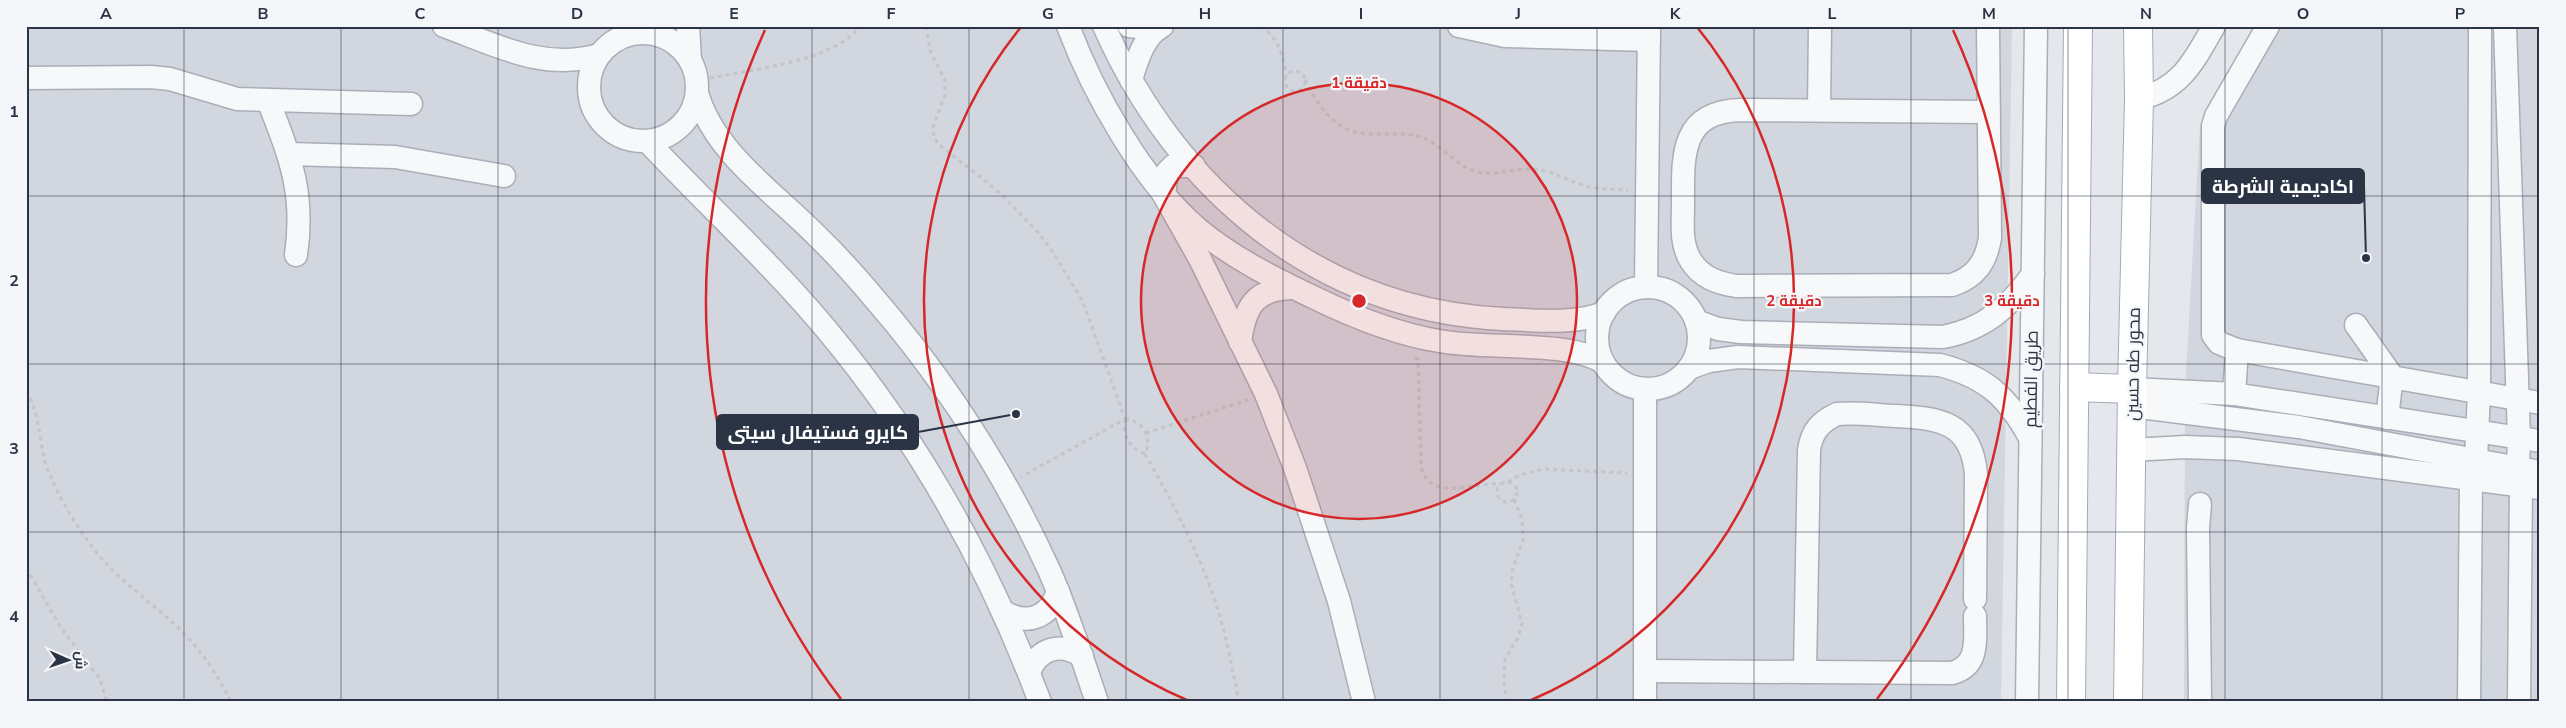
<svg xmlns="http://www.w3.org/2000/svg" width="2566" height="728" font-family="'Nunito Sans',Cairo,sans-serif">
<rect width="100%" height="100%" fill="#e4e7ec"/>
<!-- built -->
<g fill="#d2d6de">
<polygon points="26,26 2012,26 2001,702 26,702"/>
<polygon points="2256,26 2540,26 2540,702 2184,702 2185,390 2200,126"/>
</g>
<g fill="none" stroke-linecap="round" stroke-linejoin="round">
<defs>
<g id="minor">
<path d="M444,26c52,19 99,45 155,29"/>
<polyline points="688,26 690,60"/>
<path d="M1068,26c25,67 75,156 130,203 35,29 75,49 117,69 39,19 81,36 124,43 47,9 126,-1 164,21"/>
<path d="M1104,26c73,165 215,284 399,293 35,1 69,6 101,-6"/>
<polyline points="1129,26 1158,29"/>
<polyline points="1459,26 1505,36 1649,40"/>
<polyline points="2268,26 2216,116 2213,126 2213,335 2219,343 2237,350 2540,403"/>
<polyline points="2505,26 2519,438 2518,467"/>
<circle cx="643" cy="87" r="54"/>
<polyline points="26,78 151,77 170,79 237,99 411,104"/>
<path d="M1131,80c5,-17 13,-45 31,-54"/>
<path d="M697,93c17,60 78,100 120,143 28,27 53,57 78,87 61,75 114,160 154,247 19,43 33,88 48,132"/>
<path d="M2139,99c42,-10 55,-38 75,-73"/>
<path d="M268,100c22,57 37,92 28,155"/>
<polyline points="1819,110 1820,26"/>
<path d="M1988,112l-248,-2c-61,2 -57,48 -57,95 0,18 -3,39 8,56 10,16 26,22 45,25l216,-1c24,-8 34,-23 38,-47l-2,-212"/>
<path d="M648,142c59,63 123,121 178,187 93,111 163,237 214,373"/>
<polyline points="289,154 395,157 504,176"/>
<polyline points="1194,166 1173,166 1167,172 1164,195 1200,259 1266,394 1295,468 1339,601 1364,702"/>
<polyline points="1646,287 1649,26"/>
<circle cx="1648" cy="338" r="51"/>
<path d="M1696,321l22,8 23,3 202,5c42,-8 66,-30 90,-63"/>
<polyline points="2356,325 2392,376 2387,418"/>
<path d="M1240,342c5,-35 14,-53 52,-54"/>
<path d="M1689,368l20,-7 29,-4 202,8c46,12 68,32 90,73"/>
<polyline points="1645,389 1645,702"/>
<polyline points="2132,389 2234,394 2540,441"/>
<polyline points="2234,394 2237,350"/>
<polyline points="2132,406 2299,427 2540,472"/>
<polyline points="2132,450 2185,447 2238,449 2540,488"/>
<polyline points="2476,460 2479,392 2480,26"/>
<polyline points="2200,504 2198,528 2200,702"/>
<path d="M1004,612c24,14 46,5 54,-21"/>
<path d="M1645,671l307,2c28,-7 23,-35 23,-57"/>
<path d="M1029,672c10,-24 31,-30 53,-16"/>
<path d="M1805,672l4,-222c3,-19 11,-28 28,-36 19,-2 39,1 58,2 45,2 77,6 81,59l-1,124"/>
<polyline points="2027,702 2036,26"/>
<polyline points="2469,702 2471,478"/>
<polyline points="2519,702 2521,485"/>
</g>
<g id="major">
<polyline points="2074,387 2132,389"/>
<polyline points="2071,702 2078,26"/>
<polyline points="2128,702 2132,389 2139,99 2138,26"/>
</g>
</defs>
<!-- minor casing -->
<use href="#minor" stroke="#a9aeb7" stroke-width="25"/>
<!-- major casing -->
<use href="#major" stroke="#a3abb8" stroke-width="30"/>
<!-- path -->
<g stroke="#c2c5cb" stroke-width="3" stroke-dasharray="4 4" stroke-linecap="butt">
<polyline points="926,26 930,50 945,81 945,95 932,129 937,143 999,192 1036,230 1053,252 1083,302 1125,419 1021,477"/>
<path d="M1261,26c18,13 22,29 25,50"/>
<circle cx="1295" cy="81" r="10"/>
<path d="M710,78c42,-9 124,-16 150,-52"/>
<path d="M1305,80c10,18 19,36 38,47 25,14 52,2 78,10 20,7 32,26 51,33 21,8 40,-2 60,-1 19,0 33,11 51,16 14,5 30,4 45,5"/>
<path d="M1415,358l3,1 3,107c9,38 54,15 80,18"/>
<path d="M26,391c13,19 13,48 19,70 9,29 27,58 45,83 22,31 55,53 83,79 25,22 43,49 58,79"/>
<path d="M1125,419c18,2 28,18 20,35 -15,-6 -23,-18 -20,-35z"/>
<polyline points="1146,433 1248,400"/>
<path d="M1145,454c27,47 51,93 69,144 12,34 18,69 25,104"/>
<polyline points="1508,482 1519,475 1544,469 1627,473"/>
<circle cx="1507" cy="492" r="10"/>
<polyline points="26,568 61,628 100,679 107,702"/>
<polyline points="1507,702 1504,683 1505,659 1518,638 1522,623 1511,583 1513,568 1523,540 1522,519 1514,499"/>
</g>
<!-- minor -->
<use href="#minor" stroke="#f7f8fa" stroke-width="22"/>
<!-- major -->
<use href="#major" stroke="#fff" stroke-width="28"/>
</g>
<!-- grid -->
<path fill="none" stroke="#2b3445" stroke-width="1" stroke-opacity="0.55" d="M184,26v676M341,26v676M498,26v676M655,26v676M812,26v676M969,26v676M1126,26v676M1283,26v676M1440,26v676M1597,26v676M1754,26v676M1911,26v676M2068,26v676M2225,26v676M2382,26v676M26,196h2514M26,364h2514M26,532h2514"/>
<!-- distance rings -->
<circle cx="1359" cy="301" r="218" fill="#d62828" fill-opacity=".12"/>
<g fill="none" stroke="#d62828" stroke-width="2.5">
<circle cx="1359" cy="301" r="218"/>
<path d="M1189 701A435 435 0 0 1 1021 27M1697 27A435 435 0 0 1 1529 701"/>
<path d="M841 699A653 653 0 0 1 765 30M1953 30A653 653 0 0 1 1877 699"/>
</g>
<g text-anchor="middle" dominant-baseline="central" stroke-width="4.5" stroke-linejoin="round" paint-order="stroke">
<!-- street labels -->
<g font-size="18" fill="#2b3445" stroke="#f4f6f9">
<text transform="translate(2133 364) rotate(-89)">محور طه حسين</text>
<text transform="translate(2031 379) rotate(-89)">طريق الفطيم</text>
</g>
</g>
<circle cx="1359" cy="301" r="8" fill="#d62828" stroke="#f4f6f9" stroke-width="2.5"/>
<g font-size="15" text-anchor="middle" font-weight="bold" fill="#d62828" stroke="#f4f6f9" stroke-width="4.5" stroke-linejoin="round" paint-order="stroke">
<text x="1359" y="88">1 دقيقة</text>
<text x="1794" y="306">2 دقيقة</text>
<text x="2012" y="306">3 دقيقة</text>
</g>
<!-- callouts -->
<path fill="none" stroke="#2b3445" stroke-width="2" d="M2366 258L2364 186M1016 414L918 432"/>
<g fill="#2b3445" stroke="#f4f6f9" stroke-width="2">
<circle cx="2366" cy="258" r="5"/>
<circle cx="1016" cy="414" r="5"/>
</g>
<g fill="#2b3445" stroke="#2b3445" stroke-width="2">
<rect x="2202" y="169" width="162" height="34" rx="5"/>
<rect x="717" y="415" width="201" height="34" rx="5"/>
</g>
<g font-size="19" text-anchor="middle" font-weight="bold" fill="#fff">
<text x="2283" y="193">اكاديمية الشرطة</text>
<text x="818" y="439">كايرو فستيفال سيتى</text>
</g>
<!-- border -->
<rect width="2566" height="728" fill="none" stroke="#f4f6f9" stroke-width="55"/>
<!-- north arrow -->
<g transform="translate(68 660) rotate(92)" stroke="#f4f6f9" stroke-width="4" paint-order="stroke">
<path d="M0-4L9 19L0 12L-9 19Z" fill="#2b3445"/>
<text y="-8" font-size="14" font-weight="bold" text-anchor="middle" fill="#2b3445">ش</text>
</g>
<rect x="28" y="28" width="2510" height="672" fill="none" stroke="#2b3445" stroke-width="2"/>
<g font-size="16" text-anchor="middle" font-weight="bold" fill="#2b3445">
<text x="106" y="19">A</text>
<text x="263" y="19">B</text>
<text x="420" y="19">C</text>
<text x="577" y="19">D</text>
<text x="734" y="19">E</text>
<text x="891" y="19">F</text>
<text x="1048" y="19">G</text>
<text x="1205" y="19">H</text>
<text x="1361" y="19">I</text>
<text x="1518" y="19">J</text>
<text x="1675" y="19">K</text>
<text x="1832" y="19">L</text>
<text x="1989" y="19">M</text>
<text x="2146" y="19">N</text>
<text x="2303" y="19">O</text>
<text x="2460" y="19">P</text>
<text x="14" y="117">1</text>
<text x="14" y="286">2</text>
<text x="14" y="454">3</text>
<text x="14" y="622">4</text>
</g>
</svg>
